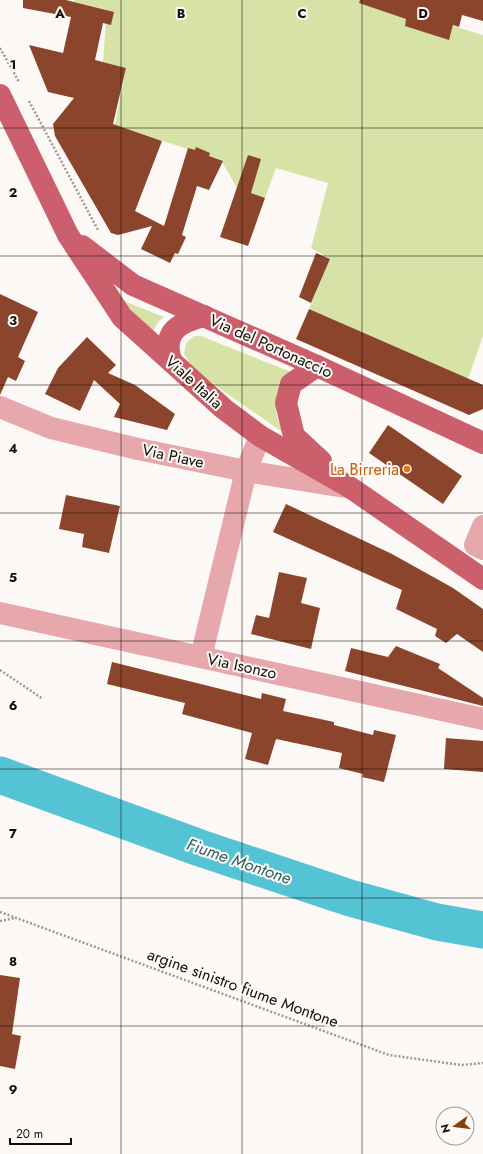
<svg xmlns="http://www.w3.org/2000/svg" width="483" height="1154" font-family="Jost,sans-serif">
<rect width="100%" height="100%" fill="#fcf8f5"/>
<!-- green -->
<g fill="#d7e3a6">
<polygon points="74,0 384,0 443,23 483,35 483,336 468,379 309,309 330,259 311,248 328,183 276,168 265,198 237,188 221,160 115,125 126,68 103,62 107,10 75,2"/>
<path d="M121,300l43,17c-6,4 -8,8 -11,15z"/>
<path d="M194,336h7l90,36c-13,27 -24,38 -3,64l-73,-51 -22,-17 -9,-14 2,-11z"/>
</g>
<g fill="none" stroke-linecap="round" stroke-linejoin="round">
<!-- river -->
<polyline stroke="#54c4d4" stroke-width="37" points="0,775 200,848 350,898 437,922 483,930"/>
</g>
<!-- building -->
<g fill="#8b452c">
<polygon points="23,0 66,0 114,12 111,25 103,23 95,60 126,68 113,124 162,141 135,211 164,226 188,148 195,150 196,147 210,153 209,156 223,161 209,190 197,186 182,235 186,237 178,254 175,253 170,263 141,249 152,226 118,235 111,233 55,136 53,124 74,98 48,92 29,45 63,53 71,17 23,8"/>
<polygon points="360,0 483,0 483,21 462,15 459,27 453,25 449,40 405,26 406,19 359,3"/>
<polygon points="248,155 261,159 251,193 265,198 248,246 220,237"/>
<polygon points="316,253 330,259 311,303 299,297"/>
<polygon points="0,294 38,312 18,357 25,361 16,381 8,377 0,395"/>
<polygon points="309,309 483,385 483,409 469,415 296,339"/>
<polygon points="87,337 116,365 108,373 135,385 175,414 167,430 114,417 120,404 94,380 80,411 45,394 58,368"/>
<polygon points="388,425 462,476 443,504 369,453"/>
<polygon points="66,495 120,506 109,553 82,547 84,534 59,529"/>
<polygon points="286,504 392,554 453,588 483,609 483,652 457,634 446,643 435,636 437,629 396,609 402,590 273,532"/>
<polygon points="279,572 307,578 301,603 320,608 311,649 251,634 256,615 269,618"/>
<polygon points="396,646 440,664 438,668 483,698 483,706 345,671 351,648 388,657"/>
<polygon points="112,662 261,699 262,693 286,699 283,711 334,722 334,725 373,735 374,730 396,735 384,782 362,777 363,774 339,768 342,753 276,739 268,765 245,759 252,733 182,714 185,703 107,684"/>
<polygon points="446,738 483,741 483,772 444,769"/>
<polygon points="0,975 20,978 12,1034 21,1036 15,1069 0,1066"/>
</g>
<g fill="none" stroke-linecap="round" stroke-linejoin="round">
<!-- path -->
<g stroke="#9d9894" stroke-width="2.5" stroke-dasharray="2 2" stroke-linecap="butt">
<polyline points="0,48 19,82"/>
<polyline points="29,101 98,230"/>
<polyline points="0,670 43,699"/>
<polyline points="0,912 389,1055 461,1065 483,1063"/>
<polyline points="0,921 15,918"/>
</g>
<!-- minor -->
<g stroke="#e6a8ac" stroke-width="22">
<polyline points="0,407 51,428 138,449 246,471 351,488"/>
<polyline points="483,526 475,545 483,549"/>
<polyline points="0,613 483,719"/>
<polyline points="201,657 246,471 260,436"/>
</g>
<!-- major -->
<g stroke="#cc5f6c" stroke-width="22">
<polyline points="0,95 68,235 122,317 224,409 260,436 351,488 483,579"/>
<polyline points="82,246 133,285 317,366 483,443"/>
<path d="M171,361c-9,-29 7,-38 33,-45"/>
<polyline points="317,366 291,384 286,403 294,436 321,461"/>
</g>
</g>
<!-- grid -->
<path fill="none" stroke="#150e08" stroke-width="1" stroke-opacity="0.55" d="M121,0v1154M242,0v1154M362,0v1154M0,128h483M0,256h483M0,385h483M0,513h483M0,641h483M0,769h483M0,898h483M0,1026h483"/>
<!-- markers -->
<circle fill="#e8710a" stroke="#fcf8f5" stroke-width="1.5" cx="407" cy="469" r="4"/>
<g text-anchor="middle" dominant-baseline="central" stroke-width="4" stroke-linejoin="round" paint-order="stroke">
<!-- street labels -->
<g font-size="16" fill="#150e08" stroke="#fcf8f5">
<text transform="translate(271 346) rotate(24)">Via del Portonaccio</text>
<text transform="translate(194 382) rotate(42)">Viale Italia</text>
<text transform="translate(173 456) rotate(12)">Via Piave</text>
<text transform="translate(242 666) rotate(12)">Via Isonzo</text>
<text transform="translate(243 988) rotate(20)">argine sinistro fiume Montone</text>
</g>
<!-- food labels -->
<g font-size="16" fill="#c56008" stroke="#fcf8f5" text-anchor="end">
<text x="399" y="469">La Birreria</text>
</g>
<!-- water labels -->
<g font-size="17" font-style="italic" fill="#306067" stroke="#fcf8f5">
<text transform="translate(239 861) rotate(19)">Fiume Montone</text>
</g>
</g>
<g font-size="13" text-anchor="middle" font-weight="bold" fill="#150e08" stroke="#fcf8f5" stroke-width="4" stroke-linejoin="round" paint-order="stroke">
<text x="60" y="18">A</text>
<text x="181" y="18">B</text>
<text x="302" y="18">C</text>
<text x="423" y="18">D</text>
<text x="13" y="69">1</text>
<text x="13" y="197">2</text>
<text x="13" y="325">3</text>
<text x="13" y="453">4</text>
<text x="13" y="582">5</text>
<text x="13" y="710">6</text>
<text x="13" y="838">7</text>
<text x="13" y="966">8</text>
<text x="13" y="1094">9</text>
</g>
<!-- north arrow -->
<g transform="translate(455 1126) rotate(256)"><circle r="19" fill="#fcf8f5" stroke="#a09a96"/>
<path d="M0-3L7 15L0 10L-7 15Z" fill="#84430e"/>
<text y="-6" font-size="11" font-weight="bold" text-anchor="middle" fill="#150e08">N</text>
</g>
<!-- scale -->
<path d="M10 1138v6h61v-6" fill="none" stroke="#150e08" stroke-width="2"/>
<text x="16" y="1138" font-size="12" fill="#150e08" stroke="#fcf8f5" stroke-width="3" paint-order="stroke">20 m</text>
</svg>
